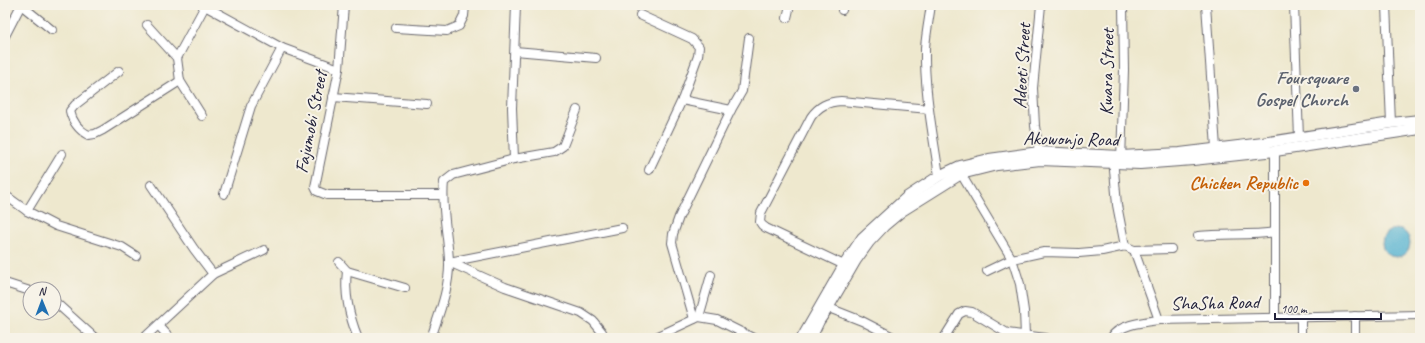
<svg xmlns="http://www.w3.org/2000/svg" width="1425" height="343" font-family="Caveat,sans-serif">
<rect width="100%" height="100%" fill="#f7f3e8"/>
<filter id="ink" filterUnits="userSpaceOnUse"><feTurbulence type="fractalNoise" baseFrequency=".025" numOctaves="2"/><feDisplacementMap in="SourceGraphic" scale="8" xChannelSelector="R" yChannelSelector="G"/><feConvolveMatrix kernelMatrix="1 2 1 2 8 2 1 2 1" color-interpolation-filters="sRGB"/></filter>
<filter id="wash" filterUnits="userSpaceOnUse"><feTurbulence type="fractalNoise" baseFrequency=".012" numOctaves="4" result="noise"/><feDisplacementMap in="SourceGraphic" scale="16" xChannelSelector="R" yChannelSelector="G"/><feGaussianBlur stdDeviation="0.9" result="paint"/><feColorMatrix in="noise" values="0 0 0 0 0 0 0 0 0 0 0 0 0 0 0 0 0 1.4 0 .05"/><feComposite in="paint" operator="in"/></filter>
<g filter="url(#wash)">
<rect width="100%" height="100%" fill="#eee8ce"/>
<!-- water -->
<circle fill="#51b1d0" stroke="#3a6a86" cx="1396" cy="243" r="14"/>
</g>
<g filter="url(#ink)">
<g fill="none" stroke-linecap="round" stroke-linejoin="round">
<defs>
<g id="minor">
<polyline points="21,5 52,30"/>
<polyline points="203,5 282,48 339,69"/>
<polyline points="344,5 339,69 315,187 317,191 327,195 442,195"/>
<path d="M931,5c-2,14 -5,29 -6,43 -1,43 8,86 14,128"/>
<polyline points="1206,5 1216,148"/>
<polyline points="1294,5 1299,138"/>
<polyline points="1386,5 1391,123"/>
<polyline points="842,10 843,5"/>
<polyline points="640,15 692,39 699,47 698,56 682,100 649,170"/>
<polyline points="787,18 790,5"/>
<polyline points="147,25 177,58 180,81 202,116"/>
<polyline points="396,28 447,31 459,26 464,16 465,5"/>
<polyline points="5,36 21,5"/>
<polyline points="515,51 596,58"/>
<polyline points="177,58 205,6"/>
<path d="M119,71l-44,34 -5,6c2,10 9,19 18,24l7,-1 8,-4 77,-49"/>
<polyline points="333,97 427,104"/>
<polyline points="682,100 731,110"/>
<polyline points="1039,152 1035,126 1033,88 1041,5"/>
<polyline points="1113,158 1117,205 1125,246"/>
<polyline points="514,159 512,108 516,5"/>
<polyline points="1121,160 1124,70 1123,5"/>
<polyline points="961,174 1012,259 1020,284 1024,311 1025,336"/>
<polyline points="151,185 194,249 213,274"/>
<polyline points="224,194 251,106 282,48"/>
<polyline points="5,195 27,211 56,226 122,247 136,256"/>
<polyline points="27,211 62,154"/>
<path d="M1198,236c26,-3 52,0 77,-4"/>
<polyline points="1134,250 1159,320"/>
<polyline points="339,262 347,271 405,288"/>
<polyline points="449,262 622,228"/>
<polyline points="449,262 505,287 581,313 593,321 602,332 604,338"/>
<path d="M844,265l-78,-37 -4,-3 -2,-3 1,-9 50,-96c8,-11 16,-15 30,-16l88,8"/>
<path d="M347,271c-3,24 2,45 11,67"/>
<polyline points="987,271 1012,259 1044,252 1079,253 1102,251 1125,246 1134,250 1171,249"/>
<polyline points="5,283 30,291"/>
<polyline points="54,301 95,338"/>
<polyline points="824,306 862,321 895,338"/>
<polyline points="699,317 711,275"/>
<polyline points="1275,317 1275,151"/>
<polyline points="1301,317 1301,338"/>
<polyline points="694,319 672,243 673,234 679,217 731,110 742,91 749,38"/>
<polyline points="159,326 170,338"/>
<polyline points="144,338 213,274 264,250"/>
<path d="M431,338c8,-24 19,-51 18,-77 -1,-26 -8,-53 -5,-79l9,-7 61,-16 40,-7 9,-6 14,-36"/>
<polyline points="654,338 699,317 717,320 753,338"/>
<polyline points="944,338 959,314 965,311 972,312 1007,333 1046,338"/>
<path d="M1111,338c8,-14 33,-16 48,-18l261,-5"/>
<polyline points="1355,338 1355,316"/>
</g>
<g id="major">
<polyline points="802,338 844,265 862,238 907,197 939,176 960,166 989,159 1039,152 1121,156 1180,153 1263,143 1391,123 1420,120"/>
<polyline points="811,338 819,321 828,308 856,260 869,242 884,226 902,211 961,174 997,165 1040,160 1140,164 1193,160 1275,151 1420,129"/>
</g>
</defs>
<!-- minor casing -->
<use href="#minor" stroke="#69676e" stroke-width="10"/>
<!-- major casing -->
<use href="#major" stroke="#69676e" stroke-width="12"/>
<!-- minor -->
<use href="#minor" stroke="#fff" stroke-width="8"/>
<!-- major -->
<use href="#major" stroke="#fff" stroke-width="10"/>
</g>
</g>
<!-- markers -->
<circle fill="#6b7280" stroke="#f7f3e8" stroke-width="1.5" cx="1356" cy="89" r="4"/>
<circle fill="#e8710a" stroke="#f7f3e8" stroke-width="1.5" cx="1306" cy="183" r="4"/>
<g text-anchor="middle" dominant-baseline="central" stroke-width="4" stroke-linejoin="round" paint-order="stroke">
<!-- street labels -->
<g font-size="19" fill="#22223b" stroke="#f7f3e8">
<text transform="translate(1022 66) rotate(-87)">Adeoti Street</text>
<text transform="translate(1107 72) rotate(-89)">Kwara Street</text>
<text transform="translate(311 122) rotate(-79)">Fajumobi Street</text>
<text transform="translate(1071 139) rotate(1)">Akowonjo Road</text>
<text transform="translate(1215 303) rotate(-1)">ShaSha Road</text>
</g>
<!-- worship labels -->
<g font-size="19" font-weight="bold" fill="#5b616d" stroke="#f7f3e8" text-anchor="end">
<text x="1348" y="78">Foursquare<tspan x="1348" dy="22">Gospel Church</tspan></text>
</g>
<!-- food labels -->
<g font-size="19" font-weight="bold" fill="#c56008" stroke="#f7f3e8" text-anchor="end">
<text x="1298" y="183">Chicken Republic</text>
</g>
</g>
<!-- margin -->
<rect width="1425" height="343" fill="none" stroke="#f7f3e8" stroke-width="20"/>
<!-- north arrow -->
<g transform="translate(42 301) rotate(359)"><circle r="19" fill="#f7f3e8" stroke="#a29fa3"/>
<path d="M0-3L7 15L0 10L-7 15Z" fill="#1f6fb2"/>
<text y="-6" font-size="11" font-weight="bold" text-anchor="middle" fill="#22223b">N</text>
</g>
<!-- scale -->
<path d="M1275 313v6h106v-6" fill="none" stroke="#22223b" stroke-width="2"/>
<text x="1281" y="313" font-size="12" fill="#22223b" stroke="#f7f3e8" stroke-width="3" paint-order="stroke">100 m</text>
</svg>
